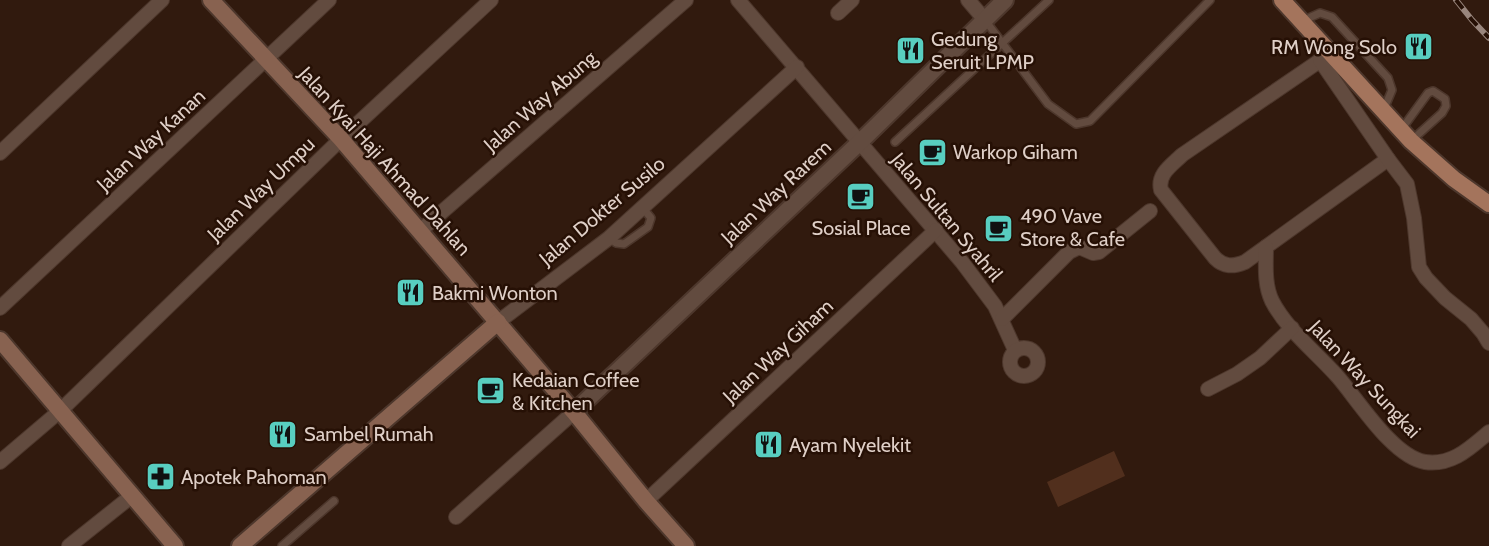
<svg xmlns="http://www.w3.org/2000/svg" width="1489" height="546" font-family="Cabin,sans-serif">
<rect width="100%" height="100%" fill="#311a0e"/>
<!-- green -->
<polygon fill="#512f1d" points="1114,451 1125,476 1058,507 1047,482"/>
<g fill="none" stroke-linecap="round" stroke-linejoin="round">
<defs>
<g id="service">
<polyline points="985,20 1048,104 1076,124 1090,121 1210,0"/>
<polyline points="1302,21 1320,13 1332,17 1388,78 1392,90 1384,109"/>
<polyline points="1401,130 1428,93 1433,91 1445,99 1446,106 1442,113 1412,140"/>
<polyline points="895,142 1049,0"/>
<polyline points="609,238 616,243 624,244 648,227 651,218 642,207"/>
<polyline points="282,546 334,501"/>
</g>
<g id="minor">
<polyline points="738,0 962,262 995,306 1015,350"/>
<polyline points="968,0 985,20"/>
<polyline points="838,13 852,0"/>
<path d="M1331,53l-149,102c-10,10 -25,19 -21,35l54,68c9,9 18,9 30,4l143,-103"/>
<polyline points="1320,60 1388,159 1407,184 1414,218 1419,267 1426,278 1445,298 1471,319 1483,333 1489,343"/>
<polyline points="0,153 162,0"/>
<polyline points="420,231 686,0"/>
<path d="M1266,247c0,18 -2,37 6,54 15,29 44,51 66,76 20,23 55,80 87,85 27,4 45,-14 64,-30"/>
<polyline points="0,308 329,0"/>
<polyline points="1002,319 1069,252 1079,247 1093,253 1099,252 1150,211"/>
<polyline points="498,322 609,238 797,67"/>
<circle cx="1024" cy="362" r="14"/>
<polyline points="1208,389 1237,374 1260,358 1292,328"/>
<polyline points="0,462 61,410 341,139 491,0"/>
<polyline points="646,501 936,230"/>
<polyline points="456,517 574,412"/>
<polyline points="69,546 133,495"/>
</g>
<polyline id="tertiary" points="574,412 859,143 1005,0"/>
<g id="secondary">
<polyline points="211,0 341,139 574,412 646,501 686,546"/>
<polyline points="0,340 175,546"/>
<polyline points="240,546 498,322"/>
</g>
<polyline id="primary" points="1282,0 1411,141 1454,179 1489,204"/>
</defs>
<!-- service casing -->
<use href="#service" stroke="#4d372c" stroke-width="10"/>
<!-- minor casing -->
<use href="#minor" stroke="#4d372c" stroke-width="16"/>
<!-- tertiary casing -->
<use href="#tertiary" stroke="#4d372c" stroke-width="20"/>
<!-- secondary casing -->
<use href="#secondary" stroke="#4d372c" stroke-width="20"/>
<!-- primary casing -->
<use href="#primary" stroke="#4d372c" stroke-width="20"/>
<!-- service -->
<use href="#service" stroke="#624b3f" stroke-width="7"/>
<!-- minor -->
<use href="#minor" stroke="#624b3f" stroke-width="14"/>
<!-- tertiary -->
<use href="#tertiary" stroke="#624b3f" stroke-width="16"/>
<!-- secondary -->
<use href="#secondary" stroke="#886250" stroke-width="16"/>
<!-- primary -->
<use href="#primary" stroke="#a4745c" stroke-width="16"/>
<defs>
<polyline id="rail" points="1456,0 1472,20 1489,38"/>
</defs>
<!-- rail casing -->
<use href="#rail" stroke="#99867d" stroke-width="6"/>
<!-- rail -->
<use href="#rail" stroke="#261005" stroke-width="4" stroke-dasharray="11" stroke-linecap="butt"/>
</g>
<!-- icons -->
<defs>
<symbol id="restaurant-square" viewBox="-11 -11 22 22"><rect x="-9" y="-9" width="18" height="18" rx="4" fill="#58cec0" stroke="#261005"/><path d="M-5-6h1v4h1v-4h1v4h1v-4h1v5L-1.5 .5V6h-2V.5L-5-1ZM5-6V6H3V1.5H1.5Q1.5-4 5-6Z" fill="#111"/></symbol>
<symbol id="cafe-square" viewBox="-11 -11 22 22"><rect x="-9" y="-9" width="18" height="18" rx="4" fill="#58cec0" stroke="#261005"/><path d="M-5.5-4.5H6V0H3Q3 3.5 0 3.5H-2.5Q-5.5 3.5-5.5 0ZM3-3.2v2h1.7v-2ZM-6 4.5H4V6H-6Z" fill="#111"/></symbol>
<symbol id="pharmacy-square" viewBox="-11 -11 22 22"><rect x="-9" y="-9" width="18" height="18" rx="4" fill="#58cec0" stroke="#261005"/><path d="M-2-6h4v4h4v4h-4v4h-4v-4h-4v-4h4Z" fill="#111"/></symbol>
</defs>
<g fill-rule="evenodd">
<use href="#restaurant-square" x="1402" y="30" width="33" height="33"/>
<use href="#restaurant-square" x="894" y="34" width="33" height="33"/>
<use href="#cafe-square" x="916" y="136" width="33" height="33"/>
<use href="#cafe-square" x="844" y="180" width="33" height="33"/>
<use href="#cafe-square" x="982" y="212" width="33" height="33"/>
<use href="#restaurant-square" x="394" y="276" width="33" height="33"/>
<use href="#cafe-square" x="474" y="374" width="33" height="33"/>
<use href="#restaurant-square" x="266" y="418" width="33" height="33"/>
<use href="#restaurant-square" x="752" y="428" width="33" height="33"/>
<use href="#pharmacy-square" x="144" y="460" width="33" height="33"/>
</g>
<g text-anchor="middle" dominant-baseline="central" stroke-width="5" stroke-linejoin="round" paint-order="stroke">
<!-- poi labels -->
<g font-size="20" fill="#dfcfc7" stroke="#261005" text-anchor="start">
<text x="931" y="39">Gedung<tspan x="931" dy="23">Seruit LPMP</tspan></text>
<text x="1397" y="47" text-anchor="end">RM Wong Solo</text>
<text x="953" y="152">Warkop Giham</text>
<text x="1020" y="216">490 Vave<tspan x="1020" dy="23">Store &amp; Cafe</tspan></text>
<text x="861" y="228" text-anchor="middle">Sosial Place</text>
<text x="432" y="293">Bakmi Wonton</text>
<text x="512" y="380">Kedaian Coffee<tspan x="512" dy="23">&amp; Kitchen</tspan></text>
<text x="304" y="434">Sambel Rumah</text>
<text x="789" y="445">Ayam Nyelekit</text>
<text x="181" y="477">Apotek Pahoman</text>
</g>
<!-- street labels -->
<g font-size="20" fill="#dfcfc7" stroke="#261005">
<text transform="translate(540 101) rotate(-41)">Jalan Way Abung</text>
<text transform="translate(151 140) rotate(-43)">Jalan Way Kanan</text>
<text transform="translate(385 161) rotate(48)">Jalan Kyai Haji Ahmad Dahlan</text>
<text transform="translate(261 189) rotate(-44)">Jalan Way Umpu</text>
<text transform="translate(776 192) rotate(-43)">Jalan Way Rarem</text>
<text transform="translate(602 211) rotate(-40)">Jalan Dokter Susilo</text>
<text transform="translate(947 217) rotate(50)">Jalan Sultan Syahril</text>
<text transform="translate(778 351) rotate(-43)">Jalan Way Giham</text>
<text transform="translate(1365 379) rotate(47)">Jalan Way Sungkai</text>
</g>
</g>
</svg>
